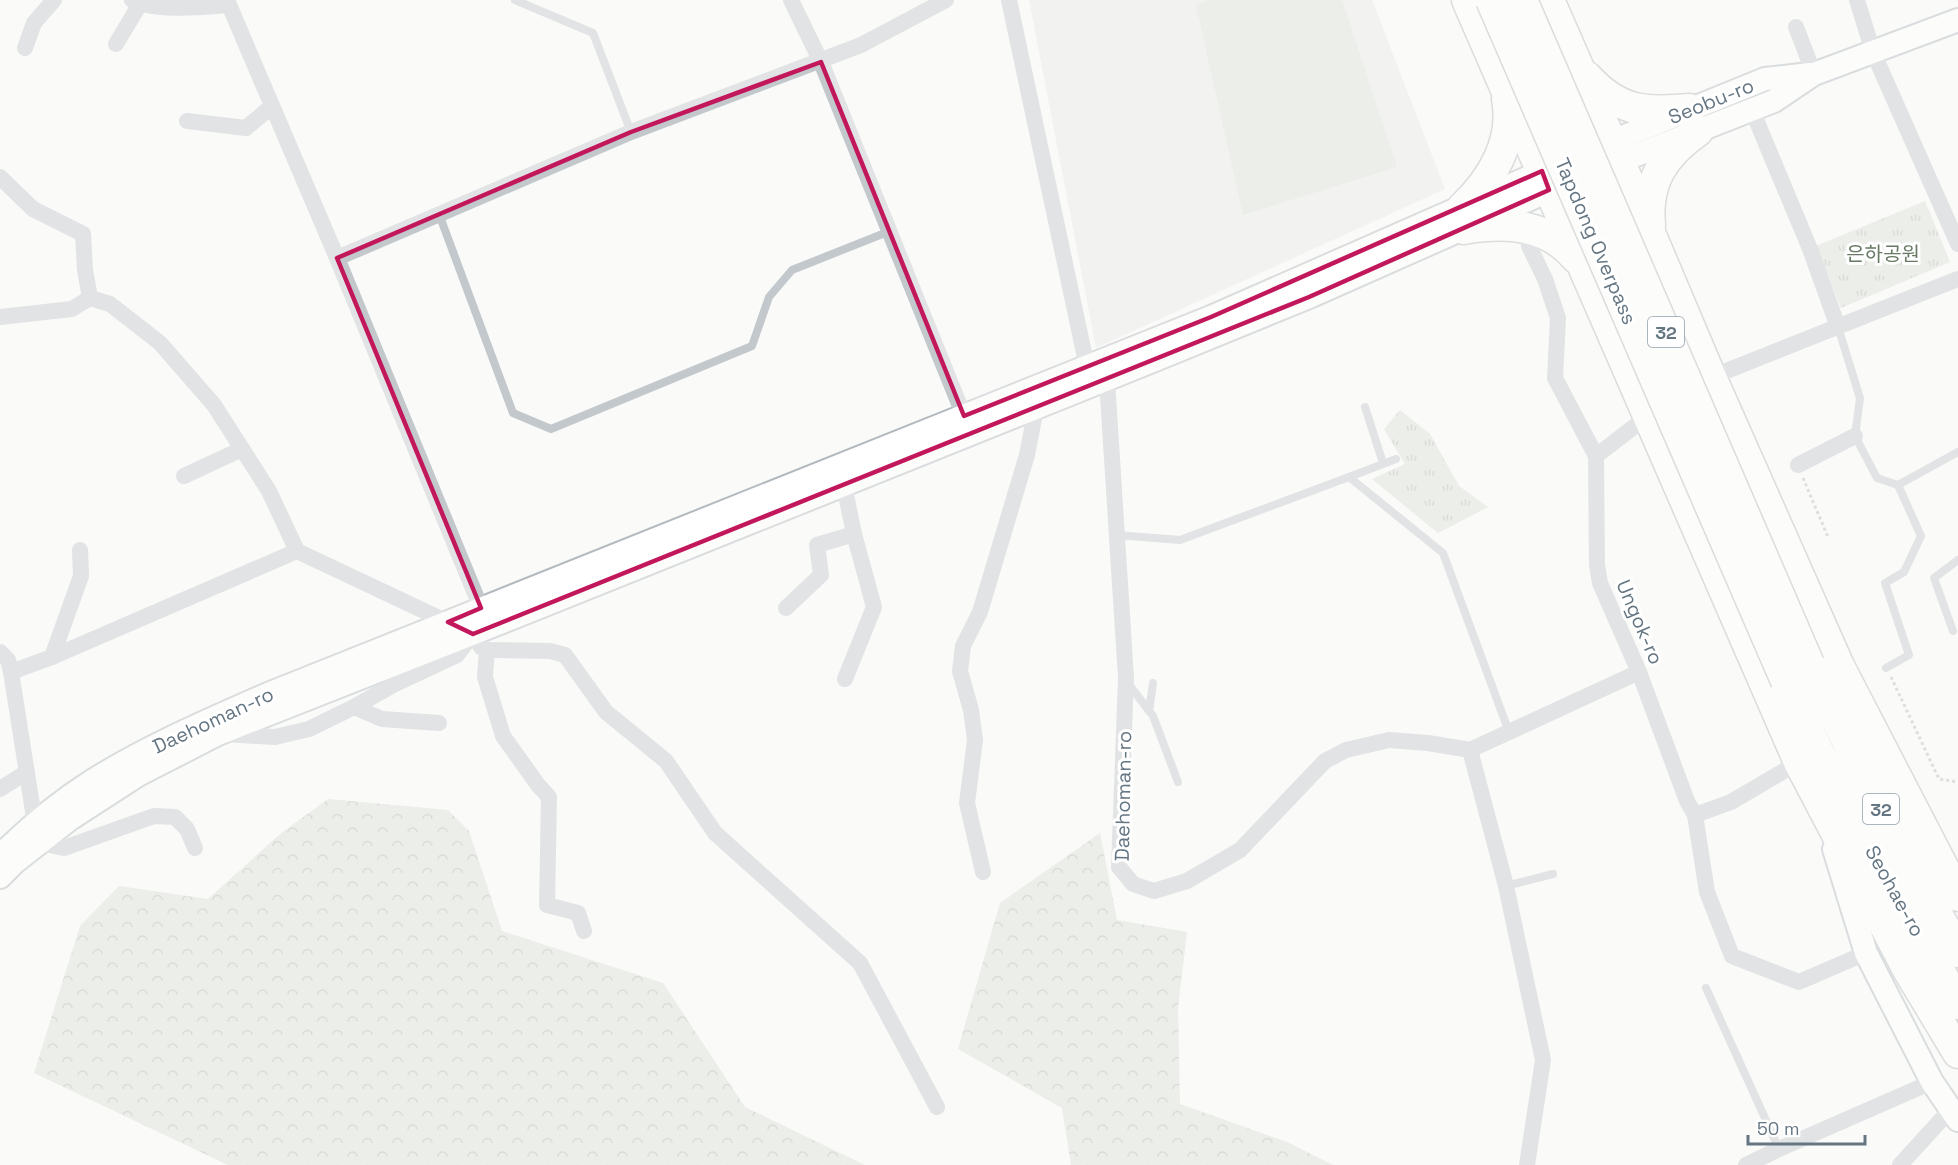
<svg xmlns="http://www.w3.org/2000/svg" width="1958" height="1165" font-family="'Space Grotesk','Noto Sans KR',sans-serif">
<defs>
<pattern id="forest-crowns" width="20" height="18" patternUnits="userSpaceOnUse" patternTransform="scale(1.5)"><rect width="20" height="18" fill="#dadfd7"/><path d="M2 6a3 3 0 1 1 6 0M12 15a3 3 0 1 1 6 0" fill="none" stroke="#b4b9b4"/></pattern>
<pattern id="park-tufts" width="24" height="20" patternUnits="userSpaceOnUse" patternTransform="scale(1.5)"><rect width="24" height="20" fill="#dadfd7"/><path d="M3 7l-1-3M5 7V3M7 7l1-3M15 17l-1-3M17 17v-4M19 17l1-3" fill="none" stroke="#b4b9b4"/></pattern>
</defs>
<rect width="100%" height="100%" fill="#fafaf8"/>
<!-- built -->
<polygon fill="#e8e9e9" points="1029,0 1372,0 1445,189 1096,348"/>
<!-- forest -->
<g fill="url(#forest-crowns)">
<polygon points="328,799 448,810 469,831 502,931 663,983 745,1107 865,1165 228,1165 34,1073 80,926 119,886 208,899 280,834"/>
<polygon points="1100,833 1117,920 1187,932 1178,1008 1180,1104 1287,1142 1333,1165 1071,1165 1062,1108 958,1049 1000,903"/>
</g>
<!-- park -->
<g fill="url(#park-tufts)">
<polygon points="1925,201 1950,262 1841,308 1816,246"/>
<polygon points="1400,410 1430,434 1459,486 1488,507 1438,533 1372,479 1405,464 1384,429"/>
</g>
<!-- pitch -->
<polygon fill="#dadfd7" points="1211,0 1342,0 1397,167 1243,215 1196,5"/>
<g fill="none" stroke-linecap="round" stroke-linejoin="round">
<defs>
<g id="secondary">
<polyline points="1598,147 1765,79 1810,74"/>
<polyline points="1606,167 1774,101 1814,74 1958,20"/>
<polyline points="1834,849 1866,953 1932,1082 1958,1120"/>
<path d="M0,856c28,-28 59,-54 92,-75 56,-35 117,-61 176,-87l943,-377 346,-152"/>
<polyline points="0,877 15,862 70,819 138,775 218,734 515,617 1155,360 1309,297 1564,184"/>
</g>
<g id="highway">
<polyline points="1467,0 1799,762 1908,970 1958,1053"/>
<polyline points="1549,0 1620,162 1711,377 1839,666 1958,896"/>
<path d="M1587,77c32,35 58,36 103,32"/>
<path d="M1462,208c30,-28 53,-67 45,-109"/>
<path d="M1650,225c-4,-44 14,-70 48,-94"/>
<path d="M1463,229c42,-7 84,-6 113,29"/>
<polyline points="1809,664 1888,824 1958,952"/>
<polyline points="1786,681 1818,751 1958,1004"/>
</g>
</defs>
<!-- secondary casing -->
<use href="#secondary" stroke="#b3babf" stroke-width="26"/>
<!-- highway casing -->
<use href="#highway" stroke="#b4b9bd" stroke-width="33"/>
<!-- path -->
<g stroke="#bbbfc2" stroke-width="3" stroke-dasharray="3 3" stroke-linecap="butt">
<polyline points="1803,478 1828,537"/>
<polyline points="1891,677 1939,779 1958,782"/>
</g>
<!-- lane -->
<g stroke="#c3c8cc" stroke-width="8">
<polyline points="515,0 593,33 631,132"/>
<polyline points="439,214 513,413 551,429 752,346 769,297 792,270 890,231"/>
<polyline points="1838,327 1860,398 1855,436 1877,478 1898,485 1958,452"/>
<polyline points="1365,407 1383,463"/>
<polyline points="1349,477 1396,459"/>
<polyline points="1116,535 1180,540 1349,477 1443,553 1509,732"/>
<polyline points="1953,631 1934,578 1958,560"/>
<polyline points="1886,668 1909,655 1885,583 1904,572 1921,536 1898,485"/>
<polyline points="1127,682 1153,716 1178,782"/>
<polyline points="1149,711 1153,683"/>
<polyline points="1506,886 1553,874"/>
<polyline points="1706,988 1779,1149"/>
</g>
<!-- street -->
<g stroke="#c3c8cc" stroke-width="16">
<path d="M132,0c24,12 71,7 97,5"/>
<polyline points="227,0 337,258 481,608"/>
<polyline points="791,0 821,62 968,426"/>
<polyline points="1009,0 1087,367"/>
<polyline points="1857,0 1873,52 1958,244"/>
<polyline points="1796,27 1814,74"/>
<polyline points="116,44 140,4"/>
<polyline points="25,48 34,23 54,0"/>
<polyline points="1752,110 1810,249 1838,327"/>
<polyline points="187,121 246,128 271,107"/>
<polyline points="0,177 33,209 83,234 85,270 90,298"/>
<polyline points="1527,227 1529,246 1545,279 1558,318 1555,378 1596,456 1597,565 1600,583 1639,672 1687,801 1695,815 1731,802 1799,762"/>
<polyline points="337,258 631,132 861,45 946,0"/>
<polyline points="0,317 72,309 90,298 110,304 160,343 214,405 269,491 297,551 473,634 481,647 487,650 550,651 565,655 606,712 666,761 715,833 860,963 937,1107"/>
<polyline points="1711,377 1958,279"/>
<polyline points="1107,380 1126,678 1119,867 1133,884 1154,891 1187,881 1240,850 1325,761 1346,750 1389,740 1428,743 1470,750 1639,672"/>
<polyline points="1596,456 1648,416"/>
<polyline points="1798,465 1855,436"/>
<polyline points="184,476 242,449"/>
<polyline points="844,485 854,534 874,607 845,679"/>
<polyline points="786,608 821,575 817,545 854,534"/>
<polyline points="487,650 485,677 503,736 538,785 549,797 547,905 578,913 584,931"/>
<polyline points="0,652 8,660 11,672"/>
<polyline points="52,657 81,576 80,550"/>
<polyline points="439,723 382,719 354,707 393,685 457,655 473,634"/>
<polyline points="223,734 275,737 309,729 354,707"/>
<polyline points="1470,750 1506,886 1543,1060 1527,1165"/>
<polyline points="0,789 27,772"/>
<polyline points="1695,815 1707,892 1732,956 1799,982 1866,953"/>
<polyline points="35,824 11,672 52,657 297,551"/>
<polyline points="40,843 64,848 154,816 175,817 187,829 195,848"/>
<polyline points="983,872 967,803 975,740 971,710 960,671 963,646 980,612 1027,455 1036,408"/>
<polyline points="1746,1165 1779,1149 1932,1082"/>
<polyline points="1900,1165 1951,1109"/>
</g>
<!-- secondary -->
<use href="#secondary" stroke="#fff" stroke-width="22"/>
<!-- highway -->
<use href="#highway" stroke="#fff" stroke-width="30"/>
<defs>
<g id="highway-bridge">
<polyline points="1491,0 1786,681"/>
<polyline points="1522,0 1809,664"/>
</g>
</defs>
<!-- highway-bridge casing -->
<use href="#highway-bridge" stroke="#b4b9bd" stroke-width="33" stroke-linecap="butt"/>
<!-- highway-bridge -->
<use href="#highway-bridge" stroke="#fff" stroke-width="30"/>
</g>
<!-- marked area -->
<path d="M0 0H1958V1165H0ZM821,62l143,354 247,-99 331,-146 7,19 -240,107 -836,337 -25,-12 33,-14 -144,-350 294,-126z" fill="#fafaf8" fill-opacity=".55" fill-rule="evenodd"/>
<path fill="none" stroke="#c2185b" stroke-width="4.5" stroke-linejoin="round" d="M821,62l143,354 247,-99 331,-146 7,19 -240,107 -836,337 -25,-12 33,-14 -144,-350 294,-126z"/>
<g text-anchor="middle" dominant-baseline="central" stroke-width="6" stroke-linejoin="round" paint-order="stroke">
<!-- shield labels -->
<g fill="#fff" stroke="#939fa8" stroke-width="1.5">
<rect x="1648" y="317" width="36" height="30" rx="4.5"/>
<rect x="1863" y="794" width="36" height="30" rx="4.5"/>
</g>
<g font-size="18" font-weight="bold" fill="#657683">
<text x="1666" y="332">32</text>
<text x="1881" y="809">32</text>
</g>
<!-- street labels -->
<g font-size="20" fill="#657683" stroke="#fff">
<text transform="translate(1711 101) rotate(-22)">Seobu-ro</text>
<text transform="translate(1596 241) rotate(67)">Tapdong Overpass</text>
<text transform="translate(1640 622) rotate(67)">Ungok-ro</text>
<text transform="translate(213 720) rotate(-25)">Daehoman-ro</text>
<text transform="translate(1123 796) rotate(-89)">Daehoman-ro</text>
<text transform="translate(1895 891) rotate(61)">Seohae-ro</text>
</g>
<!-- park labels -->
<g font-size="20" fill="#687a64" stroke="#fff">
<text x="1883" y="254">은하공원</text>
</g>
</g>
<!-- scale -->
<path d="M1748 1135v9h117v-9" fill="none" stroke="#657683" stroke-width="3"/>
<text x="1757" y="1135" font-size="18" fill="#657683" stroke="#ffffff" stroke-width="4.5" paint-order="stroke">50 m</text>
</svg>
